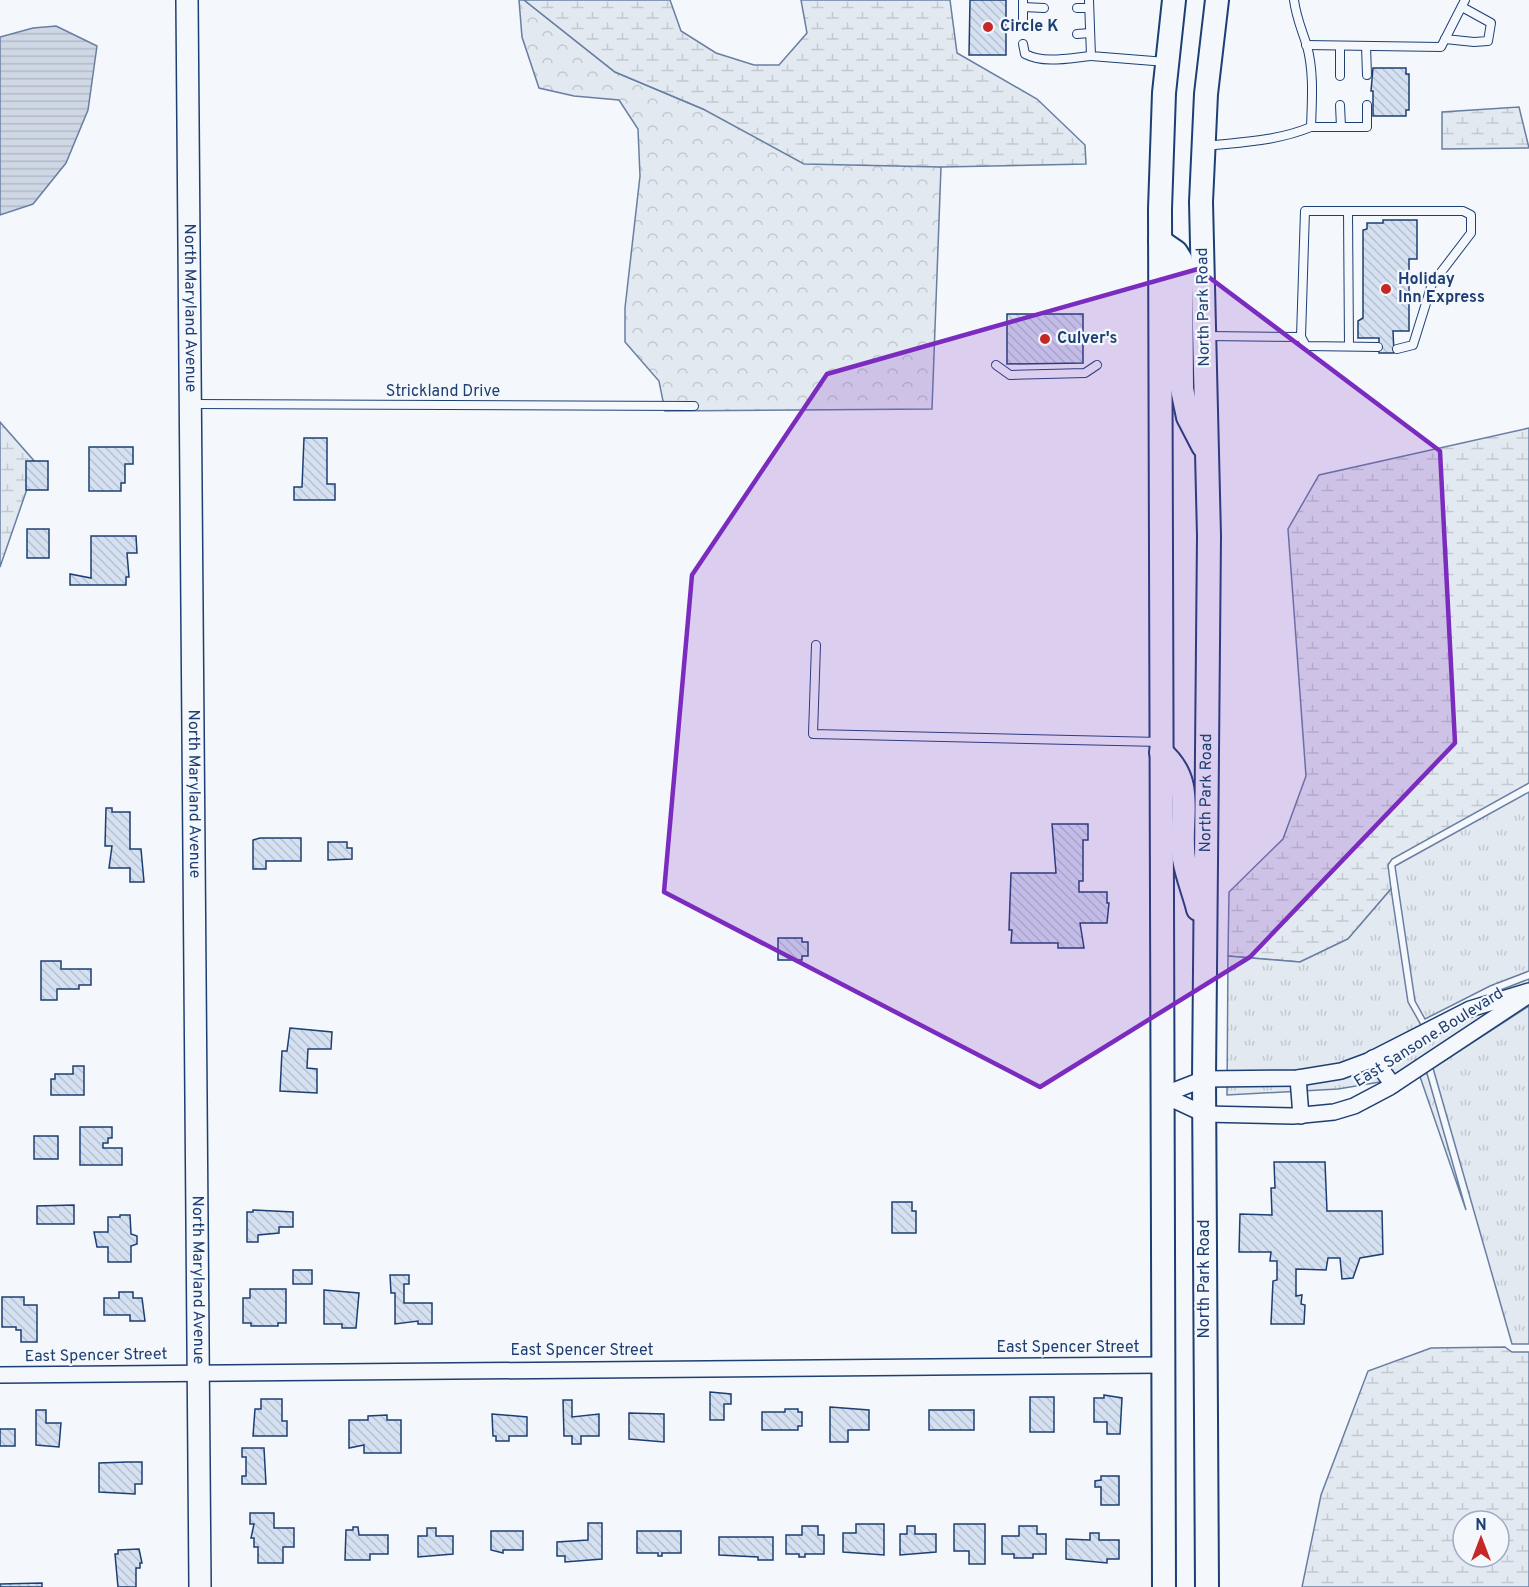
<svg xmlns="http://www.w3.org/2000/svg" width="1529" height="1587" font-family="Overpass,sans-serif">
<defs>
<pattern id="forest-crowns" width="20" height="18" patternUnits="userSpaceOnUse" patternTransform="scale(1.5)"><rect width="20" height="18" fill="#e3e9f0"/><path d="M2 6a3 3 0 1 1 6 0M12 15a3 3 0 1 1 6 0" fill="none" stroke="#c2c9d1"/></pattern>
<pattern id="wetland-marsh" width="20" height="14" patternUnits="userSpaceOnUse" patternTransform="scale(1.5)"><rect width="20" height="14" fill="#e3e9f0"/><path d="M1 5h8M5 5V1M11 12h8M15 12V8" fill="none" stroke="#c2c9d1"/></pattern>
<pattern id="park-tufts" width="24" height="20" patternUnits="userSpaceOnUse" patternTransform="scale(1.5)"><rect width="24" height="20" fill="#e3e9f0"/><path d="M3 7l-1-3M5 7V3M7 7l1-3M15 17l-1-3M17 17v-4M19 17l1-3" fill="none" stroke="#c2c9d1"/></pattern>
<pattern id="water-rules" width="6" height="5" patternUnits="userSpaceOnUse" patternTransform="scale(1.5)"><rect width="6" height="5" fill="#cfd7e4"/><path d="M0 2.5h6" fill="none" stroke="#b1bac7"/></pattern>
<pattern id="building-back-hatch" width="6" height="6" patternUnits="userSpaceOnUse" patternTransform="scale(1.5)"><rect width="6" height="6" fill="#d5e0f0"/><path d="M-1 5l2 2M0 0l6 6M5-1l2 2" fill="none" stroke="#b6c1d1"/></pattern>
</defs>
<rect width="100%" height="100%" fill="#f4f7fb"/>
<!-- forest -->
<polygon fill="url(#forest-crowns)" stroke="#687fa3" stroke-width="1.5" points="519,0 524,0 615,72 703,109 941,167 932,409 665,411 659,381 625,342 625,308 640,176 638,129 619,100 574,96 539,88 522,37"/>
<!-- wetland -->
<g fill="url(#wetland-marsh)" stroke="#687fa3" stroke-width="1.5" fill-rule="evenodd">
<polygon points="524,0 670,0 681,31 716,53 754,65 779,65 807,33 801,0 950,0 957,53 1037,99 1085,145 1086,164 941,167 804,164 703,109 615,72"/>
<polygon points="1519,107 1529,148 1442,149 1442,112"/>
<polygon points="0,422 36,463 0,567"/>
<polygon points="1529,428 1529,783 1392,859 1388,865 1391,889 1348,939 1300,962 1228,956 1229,892 1283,839 1306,776 1288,529 1319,475"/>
<path d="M1505,1347l7,5h17v235h-227l19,-92 47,-124 63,-23zM1463,1521h36v36h-36z"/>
</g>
<!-- park -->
<g fill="url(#park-tufts)" stroke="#687fa3" stroke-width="1.5">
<polygon points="1529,792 1529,971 1490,986 1425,1019 1415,1001 1395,866"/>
<polygon points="1391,889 1408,1002 1421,1025 1428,1027 1493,993 1529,979 1529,997 1426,1070 1466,1210 1417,1068 1386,1081 1338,1089 1227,1095 1228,956 1300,962 1348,939"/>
<polygon points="1529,1006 1529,1344 1512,1344 1433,1068"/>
</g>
<!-- water -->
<polygon fill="url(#water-rules)" stroke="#687fa3" stroke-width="1.5" points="56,26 97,46 88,110 66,163 33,204 0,215 0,37 33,28"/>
<!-- building -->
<g fill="url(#building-back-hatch)" stroke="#1d3f73" stroke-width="1.5">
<polygon points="970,0 1006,0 1006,55 969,55"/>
<polygon points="1373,68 1406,68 1406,74 1409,74 1409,110 1406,110 1406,116 1373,116 1373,91 1371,91"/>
<polygon points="1383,220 1417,220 1417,259 1409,259 1409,331 1393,331 1394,353 1379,353 1379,338 1358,338 1358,321 1363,318 1363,230 1367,229 1367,223 1383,223"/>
<polygon points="1007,314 1083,314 1083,363 1007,364"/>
<polygon points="304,438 327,438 327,484 335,484 335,500 294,500 294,487 302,487"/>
<polygon points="89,447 133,447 133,464 125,464 125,483 121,483 121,491 89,491"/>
<rect x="26" y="461" width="22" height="29"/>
<rect x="27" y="529" width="22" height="29"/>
<polygon points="91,536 136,536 137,553 127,553 129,577 126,577 126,585 70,585 70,574 91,578"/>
<polygon points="106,808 112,808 112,812 130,812 130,849 141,849 144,882 130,882 130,868 109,868 112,846 105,846"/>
<polygon points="1052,824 1088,824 1088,840 1083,840 1083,881 1079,881 1079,892 1107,892 1107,903 1109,903 1107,923 1080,923 1084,948 1058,948 1058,943 1011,943 1012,930 1009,930 1011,873 1056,873"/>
<polygon points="260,838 301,838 301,861 266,861 266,869 253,869 253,840"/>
<polygon points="328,842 347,842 347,848 352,848 352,859 328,860"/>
<polygon points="778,938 802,938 802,942 808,942 808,956 802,956 802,960 778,960"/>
<polygon points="41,961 61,961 61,969 91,969 91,985 79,985 79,989 57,989 57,1000 41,1000"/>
<polygon points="290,1028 332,1032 331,1049 308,1049 307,1068 317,1069 317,1093 280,1091 282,1051 287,1051"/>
<polygon points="73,1066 84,1066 84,1095 51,1095 51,1079 55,1079 55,1074 73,1074"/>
<polygon points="80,1127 112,1127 112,1138 108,1138 108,1143 103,1143 103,1148 122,1148 122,1165 80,1165"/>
<rect x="34" y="1136" width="24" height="23"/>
<polygon points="1274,1162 1325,1162 1327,1211 1382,1211 1383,1254 1360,1258 1353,1278 1342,1279 1340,1258 1328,1258 1326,1270 1296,1269 1296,1296 1302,1295 1301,1304 1305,1305 1304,1324 1271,1324 1273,1281 1277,1280 1277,1261 1270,1261 1271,1252 1239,1252 1240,1214 1272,1215 1271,1188 1275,1188"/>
<polygon points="892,1202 912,1202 912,1211 916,1211 916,1233 892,1233"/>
<polygon points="74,1205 74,1224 37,1224 37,1206"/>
<polygon points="253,1210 293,1212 293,1227 279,1227 279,1233 258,1235 258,1242 247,1242 247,1212 253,1212"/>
<polygon points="120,1215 130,1215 131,1234 137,1236 137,1244 131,1246 131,1262 108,1262 108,1247 97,1247 94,1232 108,1232 108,1217 120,1217"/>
<rect x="293" y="1270" width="19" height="14"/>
<polygon points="390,1275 409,1275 409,1284 404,1284 404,1303 432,1303 432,1324 418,1324 418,1321 395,1324 395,1293 391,1293"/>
<polygon points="250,1289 286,1289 286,1323 278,1323 278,1326 251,1326 251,1323 243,1323 243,1298 250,1298"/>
<polygon points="324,1290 359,1293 356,1328 342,1328 342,1324 324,1324"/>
<polygon points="119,1292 133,1292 133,1298 142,1298 145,1321 130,1321 130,1315 104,1315 104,1298 119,1298"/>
<polygon points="2,1297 24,1297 24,1305 37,1305 37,1342 21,1342 21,1330 16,1330 16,1327 2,1327"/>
<polygon points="710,1392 731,1394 731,1404 724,1404 724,1420 710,1420"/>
<polygon points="1104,1395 1122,1398 1120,1434 1107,1434 1107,1422 1094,1422 1094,1398 1104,1398"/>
<rect x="1030" y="1397" width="24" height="35"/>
<polygon points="261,1399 282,1399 282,1421 287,1421 287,1436 253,1436 255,1409 261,1409"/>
<polygon points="563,1400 572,1400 572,1417 599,1414 599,1436 581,1436 581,1444 572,1444 572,1436 564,1436"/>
<polygon points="830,1407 869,1410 869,1430 848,1430 848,1442 830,1442"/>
<polygon points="785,1409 798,1409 798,1412 802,1412 802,1426 798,1426 798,1430 762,1430 762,1412 785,1412"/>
<polygon points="36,1410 46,1410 46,1423 61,1423 59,1447 36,1445"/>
<rect x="929" y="1410" width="45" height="20"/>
<polygon points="629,1413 664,1414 664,1442 629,1439"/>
<polygon points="492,1414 527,1417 527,1436 509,1436 509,1441 496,1441 496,1436 493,1436"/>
<polygon points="387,1415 387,1420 401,1420 401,1453 364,1453 364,1445 349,1448 349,1420 368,1420 368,1416"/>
<rect x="0" y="1429" width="15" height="17"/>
<polygon points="242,1448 264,1448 266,1484 242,1484 242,1476 246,1476 246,1457 242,1457"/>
<polygon points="127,1462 142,1462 142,1484 135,1484 135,1494 99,1492 99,1463"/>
<polygon points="1101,1476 1119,1476 1119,1505 1101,1505 1101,1487 1095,1487 1095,1481 1101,1480"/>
<polygon points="250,1513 274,1513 274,1528 294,1528 294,1547 283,1547 283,1563 258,1563 258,1547 254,1547 254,1538 251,1538 254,1524 250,1524"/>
<polygon points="588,1523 602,1523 602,1559 565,1562 565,1556 557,1556 557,1542 588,1540"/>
<polygon points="856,1524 884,1524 884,1555 843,1552 843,1533 856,1533"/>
<polygon points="954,1524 985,1524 985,1564 969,1564 969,1551 954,1551"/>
<polygon points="802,1526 818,1526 818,1535 824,1535 824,1554 805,1554 805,1557 799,1557 799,1554 786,1554 786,1535 802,1535"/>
<polygon points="907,1526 915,1526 915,1534 936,1534 936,1552 900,1555 900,1534 907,1534"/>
<polygon points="1019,1526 1037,1526 1037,1534 1046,1534 1046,1554 1033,1554 1033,1558 1014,1558 1014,1554 1002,1554 1002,1536 1019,1536"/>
<polygon points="353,1527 358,1527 359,1535 388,1535 388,1554 370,1554 370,1560 345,1560 346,1530 353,1530"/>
<polygon points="427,1528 436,1528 436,1536 453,1536 453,1554 418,1557 418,1536 427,1536"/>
<polygon points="491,1531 523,1531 523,1550 503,1550 503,1553 491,1550"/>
<polygon points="637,1531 681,1531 681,1553 662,1553 662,1556 658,1556 658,1553 637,1553"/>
<polygon points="1090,1533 1099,1533 1099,1540 1119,1540 1119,1559 1107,1559 1107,1563 1066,1559 1066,1539 1090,1540"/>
<polygon points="719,1537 773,1537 773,1560 758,1560 758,1557 719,1555"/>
<polygon points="139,1549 142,1563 140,1563 140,1568 136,1568 136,1587 118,1587 115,1554 118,1554 118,1550"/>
<polygon points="42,1583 42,1587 0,1587 0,1584"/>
</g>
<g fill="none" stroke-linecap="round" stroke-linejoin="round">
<defs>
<g id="lane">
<polyline points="1089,0 1091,56 1166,62"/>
<polyline points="1023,7 1044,8"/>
<polyline points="1077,8 1089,8"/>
<polyline points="1023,19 1023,0"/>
<polyline points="1077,34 1090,33"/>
<polyline points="1445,39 1474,42 1488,41 1491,23 1462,7"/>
<path d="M1023,44l2,10c20,10 44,4 66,2"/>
<polyline points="1306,45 1441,47 1465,0"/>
<polyline points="1340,46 1340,76"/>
<polyline points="1366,46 1367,75"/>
<polyline points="1340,105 1341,127"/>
<polyline points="1311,127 1367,127 1367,105"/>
<path d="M1207,146c36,-4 70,-5 104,-19 1,-28 3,-55 -4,-81 -5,-16 -11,-29 -13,-46"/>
<polyline points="1348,211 1349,346"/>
<polyline points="1206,336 1301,337 1305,211 1463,211 1471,215 1471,233 1432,284 1413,345 1397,349"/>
<polyline points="1301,337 1306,346 1378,347"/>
<polyline points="996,365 1010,375 1085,373 1097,365"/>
<polyline points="192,404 694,406"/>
<polyline points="816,645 813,734 1160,742"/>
</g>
<g id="street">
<polyline points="1373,1058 1393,1085"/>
<polyline points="1298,1078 1301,1116"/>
<polyline points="1163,1095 1204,1114 1293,1116 1334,1112 1354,1106 1390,1087 1529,995"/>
<polyline points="1163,1095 1204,1079 1298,1078 1341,1071 1368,1061 1470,1009 1529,991"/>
<polyline points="0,1375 1163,1365"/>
</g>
<g id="secondary">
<path id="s1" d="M187,0l13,1587"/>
</g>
<g id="primary">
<polyline points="1160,241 1176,252 1181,260 1182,389 1188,417 1203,446"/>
<path d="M1161,752c36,31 17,67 23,107 3,17 10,34 14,50"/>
<polyline points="1164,1587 1160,209 1164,93 1174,0"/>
<path id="s2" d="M1207,1587l-3,-508 5,-543 -8,-334 5,-108 11,-94"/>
</g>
</defs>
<!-- lane casing -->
<use href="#lane" stroke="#1d3f73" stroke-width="10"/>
<!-- street casing -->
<use href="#street" stroke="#1d3f73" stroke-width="18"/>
<!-- secondary casing -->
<use href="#secondary" stroke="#1d3f73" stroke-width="24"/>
<!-- primary casing -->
<use href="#primary" stroke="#1d3f73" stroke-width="26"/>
<!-- lane -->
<use href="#lane" stroke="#f4f7fb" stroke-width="8"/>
<!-- street -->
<use href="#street" stroke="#f4f7fb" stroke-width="15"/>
<!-- secondary -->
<use href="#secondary" stroke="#f4f7fb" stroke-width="21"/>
<!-- primary -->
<use href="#primary" stroke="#f4f7fb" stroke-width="22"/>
</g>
<!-- marked area -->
<path fill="#7b2cbf" fill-opacity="0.2" stroke="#7b2cbf" stroke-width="4.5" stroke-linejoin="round" d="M1198,269l242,182 15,292 -205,214 -210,130 -376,-195 28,-317 135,-201z"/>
<!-- markers -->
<g fill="#c62828" stroke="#f4f7fb" stroke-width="2">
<circle cx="988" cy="27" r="6"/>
<circle cx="1386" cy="289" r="6"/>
<circle cx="1045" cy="339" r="6"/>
</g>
<g text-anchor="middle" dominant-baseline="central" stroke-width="4.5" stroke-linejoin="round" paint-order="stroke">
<!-- poi labels -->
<g font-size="16" font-weight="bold" fill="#1d3f73" stroke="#f4f7fb" text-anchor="start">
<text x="1000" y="27">Circle K</text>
<text x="1398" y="280">Holiday<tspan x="1398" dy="18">Inn Express</tspan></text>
<text x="1057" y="339">Culver's</text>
</g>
<!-- street labels -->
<g font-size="16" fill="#1d3f73" stroke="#f4f7fb">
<text transform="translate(1204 307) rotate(-91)">North Park Road</text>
<text stroke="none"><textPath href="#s1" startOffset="308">North Maryland Avenue</textPath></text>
<text x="443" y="392">Strickland Drive</text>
<text stroke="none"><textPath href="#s1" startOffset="794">North Maryland Avenue</textPath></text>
<text stroke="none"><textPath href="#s2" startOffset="794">North Park Road</textPath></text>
<text transform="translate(1429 1038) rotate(-32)">East Sansone Boulevard</text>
<text stroke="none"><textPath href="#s1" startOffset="1280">North Maryland Avenue</textPath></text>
<text transform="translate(1205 1279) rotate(-90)">North Park Road</text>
<text x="1068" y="1348">East Spencer Street</text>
<text x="582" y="1351">East Spencer Street</text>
<text transform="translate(96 1356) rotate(-1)">East Spencer Street</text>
</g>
</g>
<!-- north arrow -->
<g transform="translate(1481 1539)"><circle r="28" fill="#f4f7fb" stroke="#9eadc5" stroke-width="1.5"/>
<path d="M0-4.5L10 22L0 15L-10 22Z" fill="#c62828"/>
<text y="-9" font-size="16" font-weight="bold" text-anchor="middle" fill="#1d3f73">N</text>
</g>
</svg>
